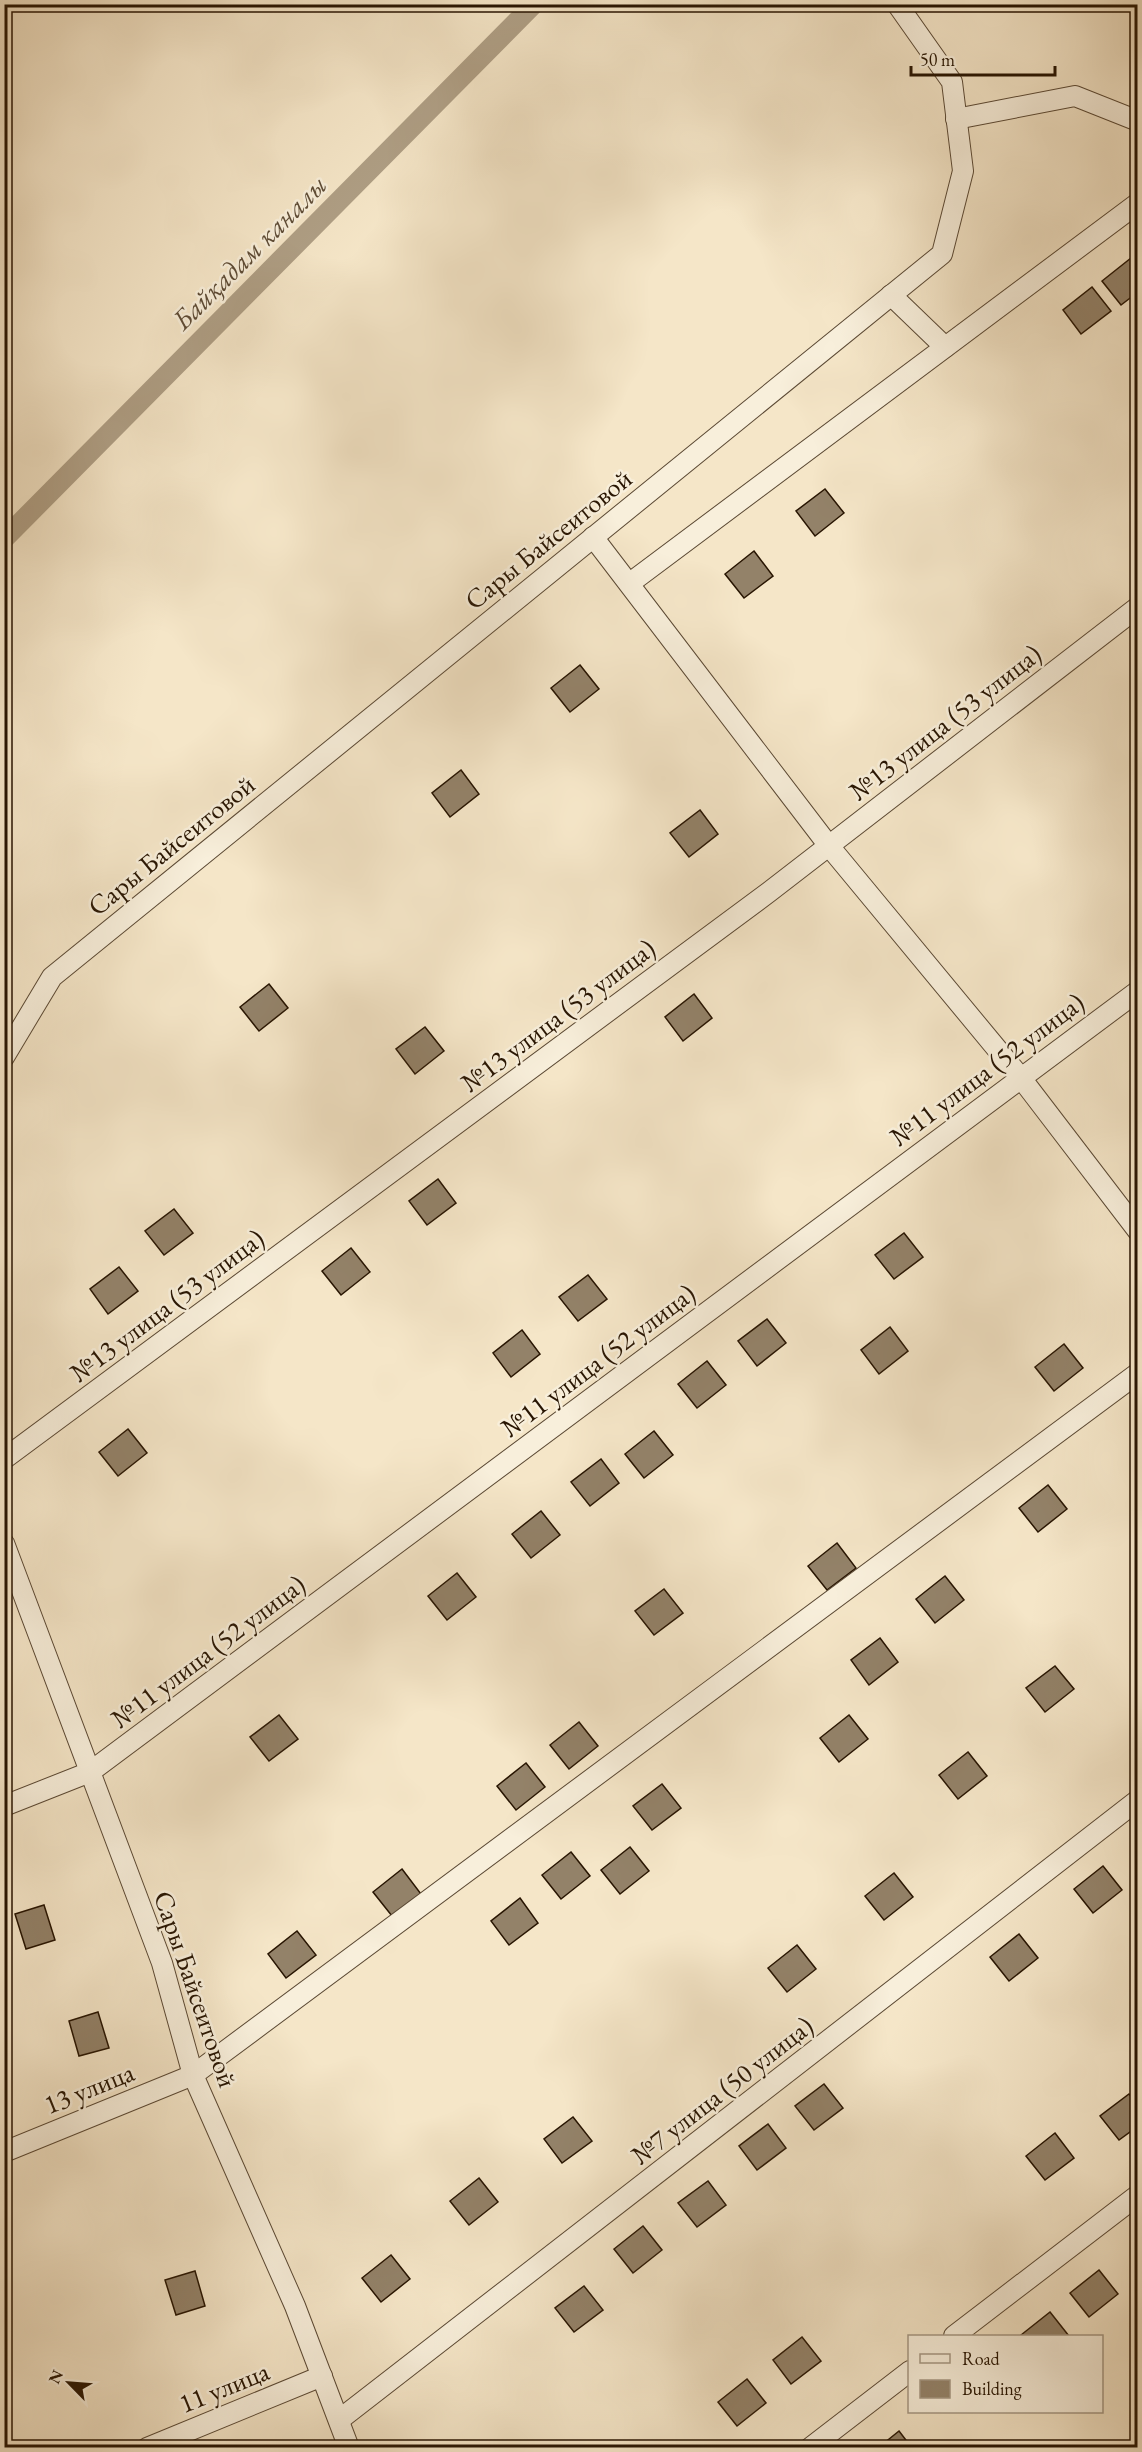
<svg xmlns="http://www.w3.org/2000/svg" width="1142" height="2452" font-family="'EB Garamond',serif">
<rect width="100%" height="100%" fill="#f5e6c8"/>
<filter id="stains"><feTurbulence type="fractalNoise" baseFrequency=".00333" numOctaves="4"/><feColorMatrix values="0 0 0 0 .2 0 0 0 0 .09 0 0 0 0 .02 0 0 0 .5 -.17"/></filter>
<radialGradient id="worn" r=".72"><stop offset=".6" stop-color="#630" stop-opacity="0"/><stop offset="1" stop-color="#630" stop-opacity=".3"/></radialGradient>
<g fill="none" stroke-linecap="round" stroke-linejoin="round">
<!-- canal -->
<polyline stroke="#af9f85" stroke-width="20" points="4,539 534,4"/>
</g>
<!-- building -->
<g fill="#938269" stroke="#281502" stroke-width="1.5">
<polygon points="1131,258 1138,267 1138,292 1121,305 1102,281"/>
<polygon points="1092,287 1111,311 1081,334 1063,310"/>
<polygon points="825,489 844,513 815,536 796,511"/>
<polygon points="754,551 773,576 744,598 725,574"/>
<polygon points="580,665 599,689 570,712 551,688"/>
<polygon points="461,770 479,794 450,817 432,793"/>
<polygon points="700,810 718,834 689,857 670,833"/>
<polygon points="269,984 288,1008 259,1031 240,1007"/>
<polygon points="694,994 712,1018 683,1041 665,1017"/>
<polygon points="425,1027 444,1051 415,1074 396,1049"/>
<polygon points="438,1179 456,1203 427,1225 409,1201"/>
<polygon points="174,1209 193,1233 164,1255 145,1231"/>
<polygon points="904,1233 923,1257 894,1279 875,1255"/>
<polygon points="351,1248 370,1272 341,1295 322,1271"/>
<polygon points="119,1267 138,1291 108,1314 90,1289"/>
<polygon points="588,1275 607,1299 578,1321 559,1297"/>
<polygon points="767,1319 786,1343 757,1366 738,1341"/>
<polygon points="890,1327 908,1351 879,1374 861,1350"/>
<polygon points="522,1330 540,1354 511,1377 493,1353"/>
<polygon points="1064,1344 1083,1368 1054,1391 1035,1367"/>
<polygon points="707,1361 726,1385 697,1408 678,1384"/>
<polygon points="128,1429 147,1453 118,1476 99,1452"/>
<polygon points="654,1431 673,1455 644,1478 625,1454"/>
<polygon points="601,1459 619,1483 590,1506 571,1482"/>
<polygon points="1048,1485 1067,1509 1038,1532 1019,1508"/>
<polygon points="541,1511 560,1535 531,1558 512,1534"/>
<polygon points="837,1543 856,1568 827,1590 808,1566"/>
<polygon points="457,1573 476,1597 447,1620 428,1596"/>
<polygon points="945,1576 964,1600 935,1623 916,1599"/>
<polygon points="664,1589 683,1613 654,1635 635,1611"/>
<polygon points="880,1638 898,1662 869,1685 851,1660"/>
<polygon points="1055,1666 1074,1689 1045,1712 1026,1688"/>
<polygon points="279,1715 298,1739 269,1761 250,1737"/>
<polygon points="849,1715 868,1739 839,1762 820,1738"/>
<polygon points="579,1722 598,1746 569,1769 550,1745"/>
<polygon points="968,1752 987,1776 958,1799 939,1775"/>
<polygon points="526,1763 545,1787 516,1810 497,1786"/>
<polygon points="662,1784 681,1808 652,1830 633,1806"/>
<polygon points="630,1847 649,1871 620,1894 601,1870"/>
<polygon points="571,1852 590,1876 561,1899 542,1875"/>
<polygon points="1103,1866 1122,1890 1093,1913 1074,1889"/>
<polygon points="402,1869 421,1894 392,1916 373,1892"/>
<polygon points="894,1873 913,1897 884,1920 865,1896"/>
<polygon points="520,1898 538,1923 509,1945 491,1921"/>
<polygon points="44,1905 55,1940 26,1949 15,1914"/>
<polygon points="297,1931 316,1955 286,1978 268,1954"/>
<polygon points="1019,1934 1038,1958 1009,1981 990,1957"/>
<polygon points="797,1945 816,1969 787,1992 768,1968"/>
<polygon points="98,2012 109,2048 79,2056 69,2021"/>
<polygon points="824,2084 843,2108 814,2130 795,2106"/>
<polygon points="1129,2094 1138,2104 1138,2126 1119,2140 1100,2116"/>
<polygon points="573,2117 592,2141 562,2163 544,2139"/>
<polygon points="768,2124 786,2148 757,2170 739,2146"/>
<polygon points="1055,2133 1074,2158 1045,2180 1026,2156"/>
<polygon points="479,2178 498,2202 469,2225 450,2201"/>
<polygon points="708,2181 726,2205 697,2227 678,2203"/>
<polygon points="643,2226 662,2250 633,2273 614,2249"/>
<polygon points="391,2255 410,2279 381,2302 362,2278"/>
<polygon points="1099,2270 1118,2294 1089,2317 1070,2293"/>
<polygon points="195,2271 205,2306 176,2315 165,2280"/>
<polygon points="584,2286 603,2310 574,2332 555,2308"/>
<polygon points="1050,2312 1069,2336 1023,2336 1021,2335"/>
<polygon points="802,2337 821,2361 791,2384 773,2360"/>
<polygon points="747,2379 766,2403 737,2426 718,2402"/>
<polygon points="899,2431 912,2448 878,2448"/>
</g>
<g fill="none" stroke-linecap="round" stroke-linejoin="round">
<defs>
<g id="minor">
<polyline points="956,119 1075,96 1138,121"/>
<polyline points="891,295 945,347"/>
<polyline points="593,537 829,846 1021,1078 1138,1231"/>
<polyline points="630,583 1138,203"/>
<polyline points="4,1057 52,977 942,254 963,171 952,82 897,4"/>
<polyline points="4,1459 769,892 1138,607"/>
<polyline points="4,1543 162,1963 193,2075 295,2306 349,2448"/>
<polyline points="4,1806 90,1772 1138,991"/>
<polyline points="4,2152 193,2075 1138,1373"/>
<polyline points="954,2336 1138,2195"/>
<polyline points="339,2420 1138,1800"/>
<polyline points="147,2448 322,2376"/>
<polyline points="810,2448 910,2371"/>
</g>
</defs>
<!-- minor casing -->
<use href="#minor" stroke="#5b4934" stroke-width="22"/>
<!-- minor -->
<use href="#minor" stroke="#f8efdb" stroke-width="20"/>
</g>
<g text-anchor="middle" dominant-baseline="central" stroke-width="5" stroke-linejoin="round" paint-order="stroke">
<!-- street labels -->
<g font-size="27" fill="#281502" stroke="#f8efdb">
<text transform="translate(548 539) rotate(-39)">Сары Байсеитовой</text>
<text transform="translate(945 722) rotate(-38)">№13 улица (53 улица)</text>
<text transform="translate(171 845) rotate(-39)">Сары Байсеитовой</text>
<text transform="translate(558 1015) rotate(-37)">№13 улица (53 улица)</text>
<text transform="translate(987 1069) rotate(-37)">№11 улица (52 улица)</text>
<text transform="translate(167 1305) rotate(-37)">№13 улица (53 улица)</text>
<text transform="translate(598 1360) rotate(-37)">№11 улица (52 улица)</text>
<text transform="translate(208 1651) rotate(-37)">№11 улица (52 улица)</text>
<text transform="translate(196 1989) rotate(71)">Сары Байсеитовой</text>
<text transform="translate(89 2088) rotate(-22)">13 улица</text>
<text transform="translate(722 2090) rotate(-38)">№7 улица (50 улица)</text>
<text transform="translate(224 2387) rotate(-22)">11 улица</text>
</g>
<!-- water labels -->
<g font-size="28" font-style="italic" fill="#5e4c36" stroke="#f8efdb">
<text transform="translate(249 252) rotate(-45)">Байқадам каналы</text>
</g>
</g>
<!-- margin -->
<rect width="1142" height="2452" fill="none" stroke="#f5e6c8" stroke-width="24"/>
<rect x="6" y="6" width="1130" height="2440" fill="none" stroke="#281502" stroke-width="3"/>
<rect x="12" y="12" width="1118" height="2428" fill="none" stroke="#281502" stroke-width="1.5"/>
<!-- legend -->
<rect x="908" y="2335" width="195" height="78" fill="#f8efdb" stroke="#a59884" stroke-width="1.5"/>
<rect x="920" y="2354" width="30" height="9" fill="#f8efdb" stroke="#a59884" stroke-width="1.5"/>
<text x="962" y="2365" font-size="18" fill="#281502">Road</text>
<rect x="920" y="2380" width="30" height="18" fill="#938269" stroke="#a59884" stroke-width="1.5"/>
<text x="962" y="2395" font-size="18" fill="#281502">Building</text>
<!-- north arrow -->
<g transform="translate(69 2383) rotate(295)" stroke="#f8efdb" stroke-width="4.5" paint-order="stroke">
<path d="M0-4.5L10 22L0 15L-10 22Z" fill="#281502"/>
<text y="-9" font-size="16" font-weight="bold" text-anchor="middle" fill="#281502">N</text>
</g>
<!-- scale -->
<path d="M911 66v9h144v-9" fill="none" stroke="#281502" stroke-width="3"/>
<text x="920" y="66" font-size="18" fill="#281502" stroke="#f8efdb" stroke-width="4.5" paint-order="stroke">50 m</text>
<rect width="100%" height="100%" filter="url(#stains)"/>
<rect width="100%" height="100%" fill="url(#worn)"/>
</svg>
